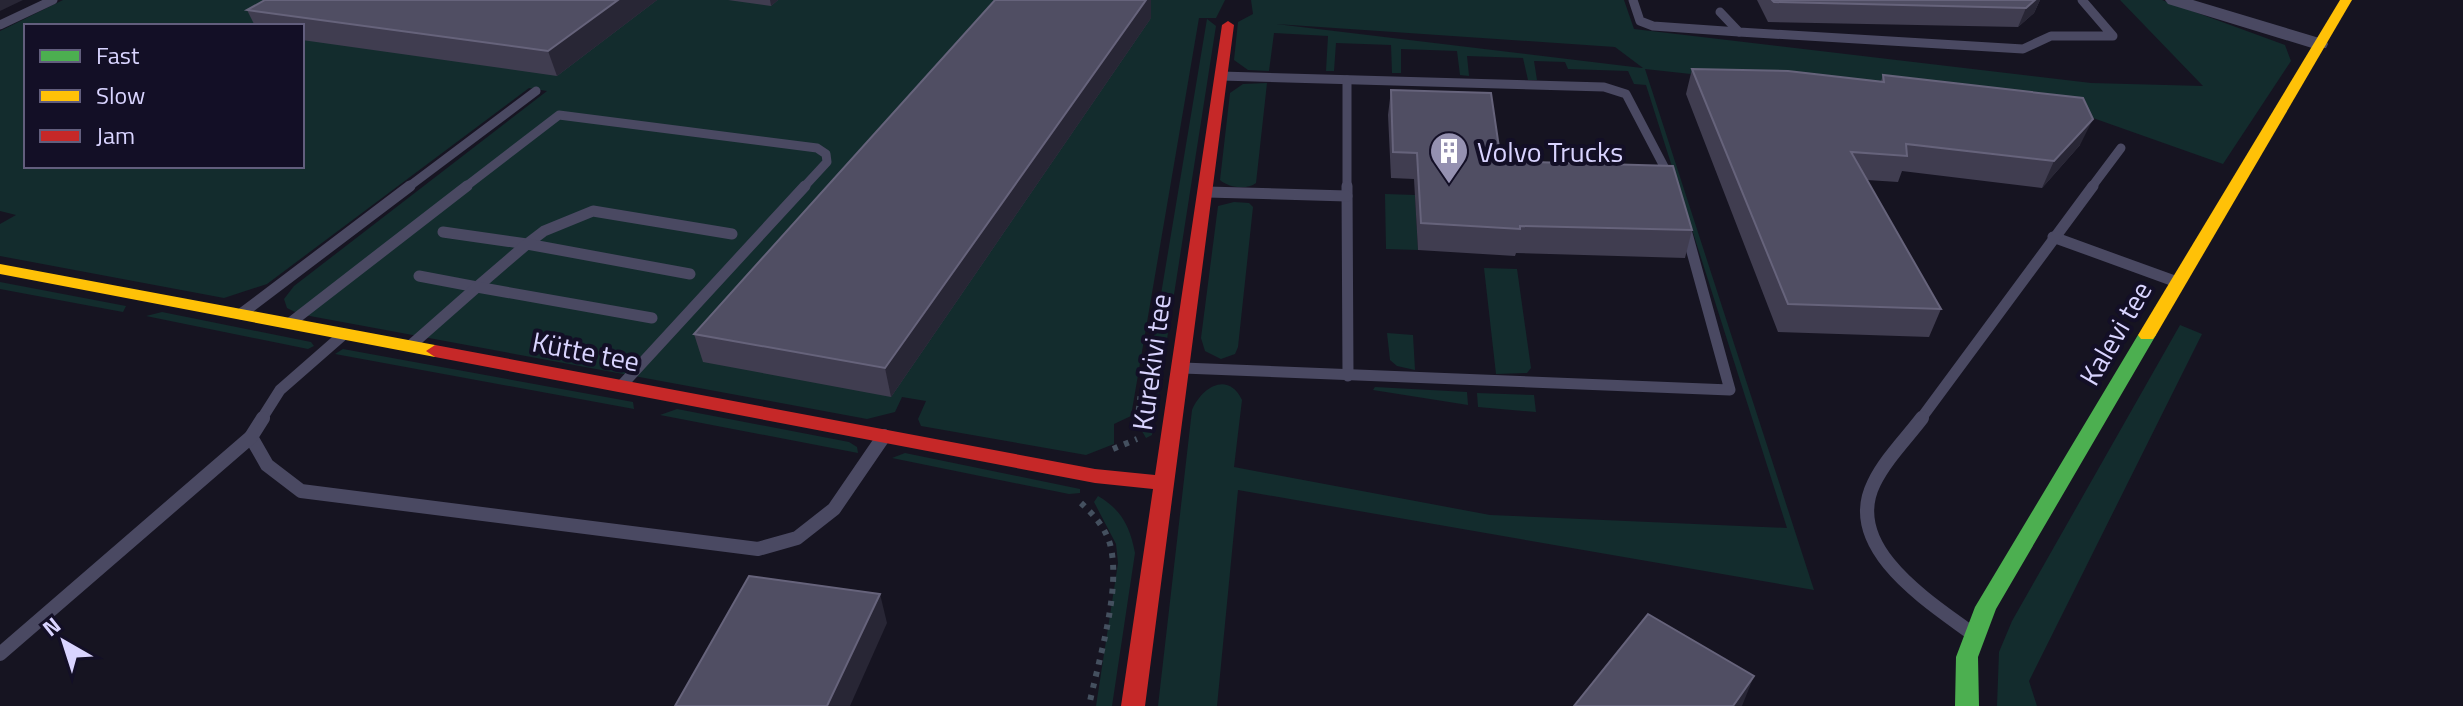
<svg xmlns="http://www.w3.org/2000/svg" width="2463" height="706" font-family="'Titillium Web',sans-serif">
<rect width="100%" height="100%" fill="#161421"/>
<!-- green -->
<g fill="#132c2d" fill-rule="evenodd">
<path d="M63,0h1162l-9,18h-17l-68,398 -17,8v20l-28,11 -165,-29 -3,-7 8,-18 -24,-4 -7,15 -28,7 -568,-105 -12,-6 -3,-9 10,-13 253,-195 -18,-3 -262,196 -43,14 -224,-42v-32l16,-9 -16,-4v-180zM26,26h276v140h-276z"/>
<path d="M1251,0h373l10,29 457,54 112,3 -83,-86h42l123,45 6,16 -68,103 -130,-46 -448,-49 169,521 -576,-100 -21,216h-59l34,-296c10,-23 36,-39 50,-10l-8,67 256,48 297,13 -141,-443 -12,-1 -6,-13 -60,-2 -3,-7 -31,-1 3,19h-9l-5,-22 -56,-2 2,20 -9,-1 -3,-24 -56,-2v24h-9l-1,-28 -55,-2 -2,28h-8l2,-35 -54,-3 -5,38 -21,-1 -14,-10 4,-38 15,-8zM1276,24l339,23 28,21h-1z"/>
<polygon points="1207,19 1216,26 1152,435 1146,438 1139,426"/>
<path d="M1267,83l-11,100c-9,7 -27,5 -36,-3l10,-87 13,-9z"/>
<polygon points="1385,194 1415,195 1418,250 1386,249"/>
<polygon points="1234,202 1249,203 1253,207 1238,347 1235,354 1221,359 1205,351 1201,338 1218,206"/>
<polygon points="1484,268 1517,269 1531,368 1527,373 1496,374"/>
<polygon points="0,282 126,306 123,312 0,289"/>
<polygon points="162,312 311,342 314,346 308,349 146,316"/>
<polygon points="2180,325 2202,334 2029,681 2037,706 1997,706 1999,652 2012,621"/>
<polygon points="1387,333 1413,335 1415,370 1397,366 1390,360"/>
<polygon points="343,349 633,402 634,409 335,354"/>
<polygon points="1375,387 1467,392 1468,405 1373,390"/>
<polygon points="1477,393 1534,395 1536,412 1478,407"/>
<polygon points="677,409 849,442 857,447 858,453 660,415"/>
<polygon points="905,453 1080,489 1080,493 1069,494 892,458"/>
<path d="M1098,496c24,14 32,31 37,57l-23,153h-16l22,-143 -2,-19 -22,-42z"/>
</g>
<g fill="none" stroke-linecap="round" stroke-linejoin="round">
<!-- path-far1 -->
<polyline stroke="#44505f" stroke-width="5" stroke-dasharray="4 6" stroke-linecap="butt" points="1137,420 1140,396"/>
<!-- path -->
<g stroke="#44505f" stroke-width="6" stroke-dasharray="5 7" stroke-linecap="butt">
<polyline points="1136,430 1137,418"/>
<polyline points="1113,449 1137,439"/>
<path d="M1081,503c12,11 24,24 29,41 12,45 -12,117 -21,162"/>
</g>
<!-- lane-far2 -->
<g stroke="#4a4962" stroke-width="9">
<polyline points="1633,0 1640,21 1653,26 1739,32"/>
<polyline points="1720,12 1739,32 2023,49 2051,36 2113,36 2082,0"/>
<polyline points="0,25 53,0"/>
<polyline points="1221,76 1604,87 1626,94 1670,178"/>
<polyline points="1347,80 1347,188"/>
<polyline points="407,188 536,91"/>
<polyline points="464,188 559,115 817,148 826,154 827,162 803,188"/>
<polyline points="2091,188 2121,148"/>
</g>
<!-- lane-far1 -->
<g stroke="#4a4962" stroke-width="11">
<polyline points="1347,186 1348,376"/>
<polyline points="1207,192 1347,196"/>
<polyline points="443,232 527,244 544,231 593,211 732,234"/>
<polyline points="2053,237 2177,282"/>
<polyline points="419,276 477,287 527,244 690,274"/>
<polyline points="241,314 410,186"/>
<polyline points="290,323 467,186"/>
<polyline points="410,346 477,287 652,318"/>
<polyline points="1183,368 1730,390 1686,230"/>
<polyline points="621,386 805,186"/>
<polyline points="261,420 280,390 344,334"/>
<polyline points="1920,420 2093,186"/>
</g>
<!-- lane -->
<g stroke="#4a4962" stroke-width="14">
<path d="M1922,418c-16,21 -37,42 -48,65 -32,64 54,118 96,149"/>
<polyline points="251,437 267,465 301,491 758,549 797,538 834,509 884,436"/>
<polyline points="0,654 251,437 263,418"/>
</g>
<!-- street -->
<polygon fill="#4a4962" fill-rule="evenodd" points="2165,0 2193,0 2326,40 2328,44 2326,48 2312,48 2168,4"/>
<!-- fast -->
<polygon fill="#4caf50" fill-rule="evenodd" points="2147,329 2156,335 1996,609 1978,657 1979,706 1955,706 1956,657 1975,607 2138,335"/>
<!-- slow -->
<g fill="#ffc107" fill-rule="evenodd">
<polygon points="2340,0 2352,0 2156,335 2153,339 2141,339 2138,335"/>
<polygon points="0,264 435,345 444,351 435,357 0,274"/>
</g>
<!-- jam -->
<polygon fill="#c62828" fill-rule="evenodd" points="1228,21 1234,25 1145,706 1121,706 1153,489 1095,483 435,357 426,351 435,345 1095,469 1155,475 1222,25"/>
</g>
<!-- wall -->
<g fill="#403d50">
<polygon points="657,0 557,76 302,40 302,26 255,26 247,10"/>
<polygon points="728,0 778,0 771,6"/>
<polygon points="1757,0 2040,0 2034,13 2018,27 1768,22"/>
<polygon points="1151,18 891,397 703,362 694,334"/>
<polygon points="1692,69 1881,81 1883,75 2080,145 2042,188 1902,171 1898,182 1867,180 1941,309 1929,337 1778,332 1686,94"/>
<polygon points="1391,90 1501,161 1692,230 1685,258 1516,253 1515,256 1418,250 1414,179 1391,178 1388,115"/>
</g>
<!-- shaded-wall -->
<g fill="#282635">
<polygon points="0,0 23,0 0,11"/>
<polygon points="618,0 657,0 557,76 548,51"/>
<polygon points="770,0 778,0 771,6"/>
<polygon points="1146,0 1151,0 1151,18 891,397 885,368"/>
<polygon points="2035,0 2040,0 2034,13 2018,27 2026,8"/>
<polygon points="2093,119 2080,145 2042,188 2054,161"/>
<polygon points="880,594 887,623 850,706 827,706"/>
<polygon points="1754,676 1742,706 1733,706"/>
</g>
<!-- building -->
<g fill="#504e63" stroke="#66637b" stroke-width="2">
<polygon points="265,0 618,0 548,51 247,10"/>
<polygon points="995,0 1146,0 885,368 694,334"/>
<polygon points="1772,0 2035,0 2026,8 1774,2"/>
<polygon points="1692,69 1788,71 1884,82 1883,75 2083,98 2093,119 2054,161 1906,144 1907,156 1851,152 1941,309 1788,304"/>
<polygon points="1391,90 1491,93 1501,161 1673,166 1692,230 1520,226 1520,229 1421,223 1417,153 1393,152"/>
<polygon points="749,576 880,594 827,706 675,706"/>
<polygon points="1648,614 1754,676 1733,706 1574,706"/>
</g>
<!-- icons -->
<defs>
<symbol id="building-pin" viewBox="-11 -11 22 30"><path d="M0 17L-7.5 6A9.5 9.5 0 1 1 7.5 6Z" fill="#9591b1" stroke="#130f26"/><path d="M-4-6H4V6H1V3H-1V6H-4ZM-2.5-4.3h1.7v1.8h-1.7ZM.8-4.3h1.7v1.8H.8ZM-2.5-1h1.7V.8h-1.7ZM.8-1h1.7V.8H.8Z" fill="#fff"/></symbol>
</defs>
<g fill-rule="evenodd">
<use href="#building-pin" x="1427" y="129" width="44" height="60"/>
</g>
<g text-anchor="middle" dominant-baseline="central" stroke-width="8" stroke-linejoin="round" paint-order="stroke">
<!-- poi labels -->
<g font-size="28" fill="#d9d4ff" stroke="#130f26" text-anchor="start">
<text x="1477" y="151">Volvo Trucks</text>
</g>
<!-- street labels -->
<g font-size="28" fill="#d9d4ff" stroke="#130f26">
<text transform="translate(2115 333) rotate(-60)">Kalevi tee</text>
<text transform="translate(586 351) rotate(11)">Kütte tee</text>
<text transform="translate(1151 362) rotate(-82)">Kurekivi tee</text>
</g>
</g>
<!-- legend -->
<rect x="24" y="24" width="280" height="144" fill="#130f26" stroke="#625e7d" stroke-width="2"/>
<rect x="40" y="50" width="40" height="12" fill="#4caf50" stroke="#625e7d" stroke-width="2"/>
<text x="96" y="64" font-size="24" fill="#d9d4ff">Fast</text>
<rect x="40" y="90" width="40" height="12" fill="#ffc107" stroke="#625e7d" stroke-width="2"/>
<text x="96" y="104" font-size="24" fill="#d9d4ff">Slow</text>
<rect x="40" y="130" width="40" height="12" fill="#c62828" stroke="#625e7d" stroke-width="2"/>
<text x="96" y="144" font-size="24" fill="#d9d4ff">Jam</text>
<!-- north arrow -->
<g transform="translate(64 642) rotate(321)" stroke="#130f26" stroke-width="6" paint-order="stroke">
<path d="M0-6L14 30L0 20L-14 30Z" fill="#d9d4ff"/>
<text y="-12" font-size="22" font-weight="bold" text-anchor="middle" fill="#d9d4ff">N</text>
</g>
</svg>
